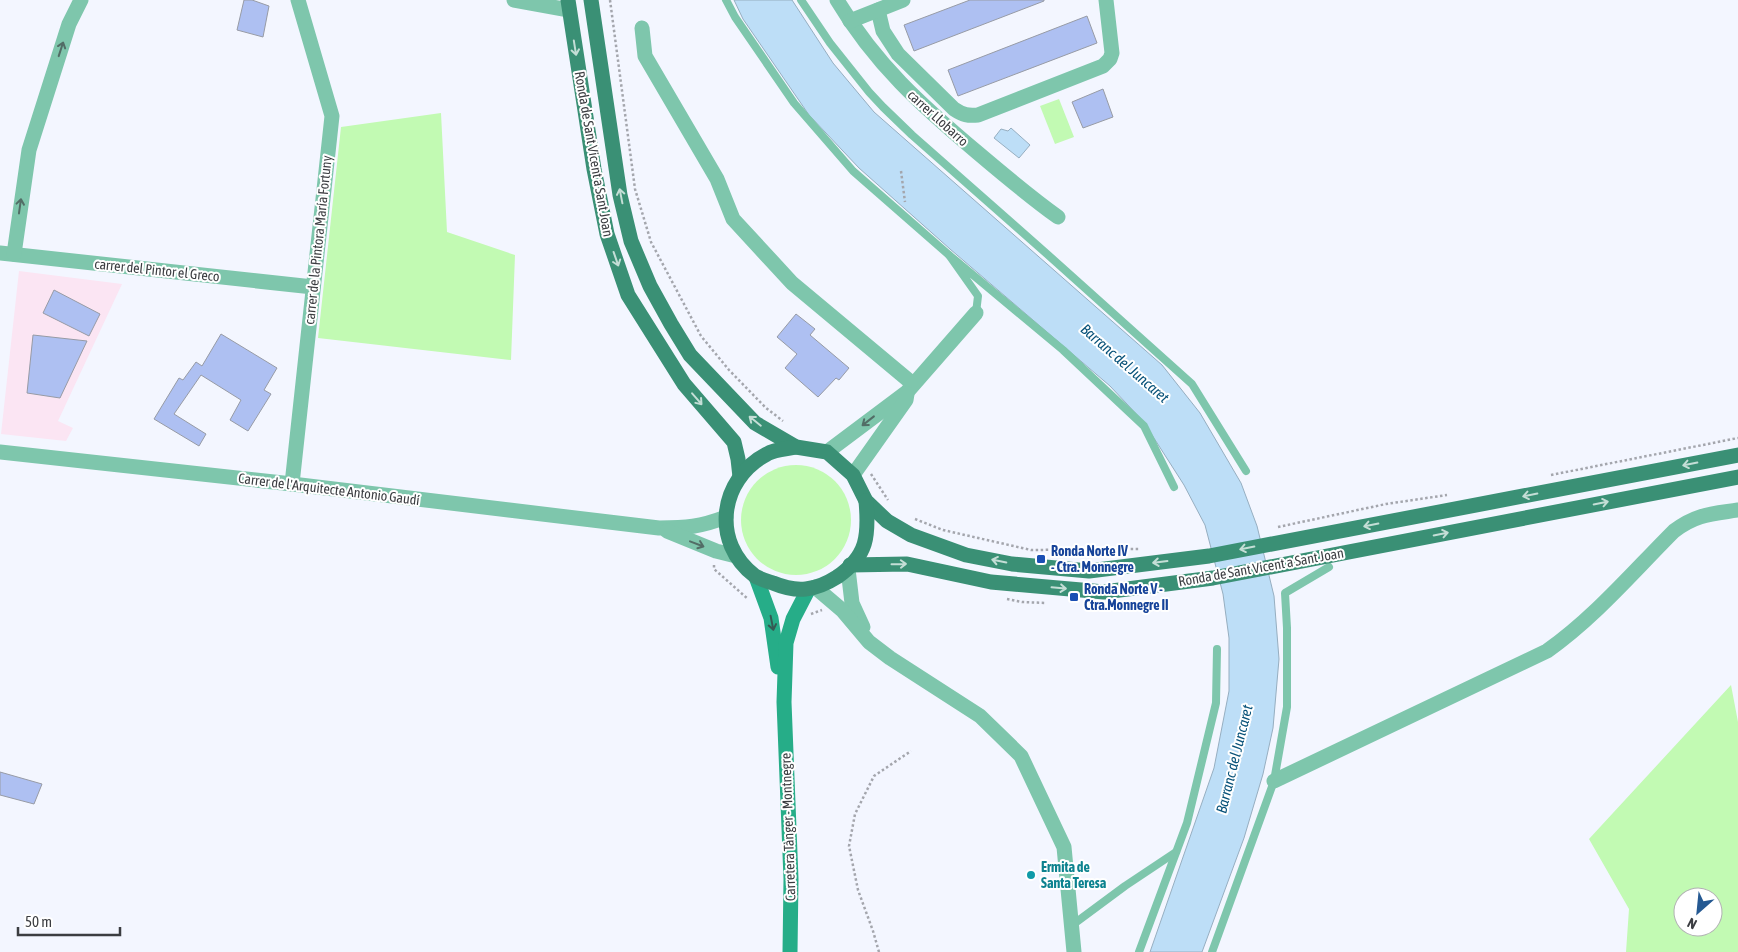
<svg xmlns="http://www.w3.org/2000/svg" width="1738" height="952" font-family="'Asap Condensed',sans-serif">
<rect width="100%" height="100%" fill="#f3f6ff"/>
<!-- education -->
<polygon fill="#fbe5f3" points="19,271 122,284 58,421 73,428 66,441 1,434"/>
<!-- green -->
<g fill="#c2fab3" fill-rule="evenodd">
<polygon points="1059,99 1074,137 1055,144 1040,106"/>
<polygon points="441,113 447,232 515,255 511,360 318,338 341,127"/>
<circle cx="796" cy="520" r="55"/>
<path d="M1731,685l7,37v230h-112l3,-43 -40,-70zM1683,897h30v30h-30z"/>
</g>
<!-- water -->
<g fill="#bddef7" stroke="#96aec0">
<polygon points="734,0 792,0 833,63 874,112 1162,365 1200,413 1241,483 1257,526 1274,596 1279,659 1273,728 1263,774 1244,838 1202,952 1150,952 1214,768 1229,691 1229,638 1223,594 1205,525 1184,485 1143,421 1110,386 950,249 859,168 809,115 743,19"/>
<polygon points="1011,128 1030,145 1019,158 994,138 1001,129 1008,131"/>
</g>
<!-- building -->
<g fill="#aec0f2" stroke="#979ba5">
<polygon points="244,0 252,0 269,6 263,37 237,30"/>
<polygon points="970,0 1044,0 1044,1 914,51 904,25"/>
<polygon points="1087,16 1097,43 958,96 948,70"/>
<polygon points="1103,89 1113,117 1083,128 1072,102"/>
<polygon points="54,290 100,314 89,336 43,313"/>
<polygon points="796,314 815,329 810,335 849,368 839,380 836,378 818,397 785,368 797,354 777,337"/>
<polygon points="221,334 277,368 264,390 271,394 248,431 230,420 241,400 201,375 174,414 206,434 199,446 154,419 179,378 183,380 196,362 202,366"/>
<polygon points="33,335 87,341 60,398 27,393"/>
<polygon points="0,772 42,784 34,804 0,795"/>
</g>
<g fill="none" stroke-linecap="round" stroke-linejoin="round">
<!-- path -->
<g stroke="#a4a6ad" stroke-width="2.5" stroke-dasharray="2.5 2.5" stroke-linecap="butt">
<polyline points="610,0 635,189 651,242 701,336 729,370 766,408 783,421"/>
<polyline points="901,171 905,202"/>
<polyline points="871,474 888,500"/>
<polyline points="1551,475 1738,438"/>
<polyline points="915,519 943,530 1031,550 1140,549"/>
<polyline points="1278,527 1386,504 1447,495"/>
<polyline points="714,565 714,569 748,599"/>
<polyline points="1007,599 1022,602 1046,603"/>
<polyline points="811,614 822,610"/>
<polyline points="879,952 873,931 858,890 849,846 855,814 874,776 911,751"/>
</g>
<!-- lane -->
<g stroke="#7ec6ac" stroke-width="8">
<polyline points="726,0 735,17 794,103 853,171 949,255"/>
<polyline points="801,0 830,43 869,92 883,107 912,135 1047,254 1192,384 1246,471"/>
<polyline points="976,313 978,296 949,255 1063,350 1144,426 1174,487"/>
<polyline points="1071,926 1125,886 1176,852"/>
<polyline points="1139,952 1187,823 1216,703 1217,649"/>
<polyline points="1212,952 1274,781 1287,707 1287,628 1285,593 1329,567"/>
</g>
<!-- street -->
<g stroke="#7ec6ac" stroke-width="15">
<polyline points="514,0 569,10"/>
<path d="M837,0c38,64 85,106 141,153 26,22 52,44 80,64"/>
<path d="M878,10l5,21 15,23 56,55c9,6 14,7 24,6l125,-49 7,-7 2,-6 -6,-53"/>
<polyline points="850,21 903,0"/>
<polyline points="642,28 645,56 717,179 733,219 792,283 913,384"/>
<polyline points="0,253 313,287"/>
<polyline points="14,254 29,150 69,24 81,0"/>
<path d="M0,452l292,32 367,44c27,0 41,-1 67,-11"/>
<polyline points="827,452 907,392 976,313"/>
<polyline points="853,475 906,400 907,394"/>
<polyline points="292,484 332,116 298,0"/>
<polyline points="667,531 716,551 736,556"/>
<polyline points="848,569 852,603 863,627"/>
<polyline points="815,587 842,610 869,642 890,658 980,716 1021,756 1064,847 1074,952"/>
<path d="M1274,781l273,-130c47,-33 86,-79 127,-120 22,-17 38,-17 64,-21"/>
</g>
<!-- secondary -->
<g stroke="#26ad88" stroke-width="15">
<polyline points="756,577 771,618 778,667"/>
<polyline points="790,952 791,879 784,702 786,643 793,619 808,590"/>
</g>
<!-- primary -->
<g stroke="#3a9075" stroke-width="15">
<polyline points="568,0 594,169 607,234 628,295 684,384 734,442 738,459 740,477"/>
<polyline points="591,0 620,195 631,241 650,286 671,324 690,355 755,423 796,447 827,452 853,475 866,501 887,521 911,535 966,555 1012,564 1089,571 1209,556 1738,455"/>
<path d="M796,447c-9,2 -21,2 -29,7 -48,25 -56,89 -12,122 5,3 12,5 18,7 24,10 42,8 64,-6 31,-21 32,-42 29,-76"/>
<polyline points="850,565 907,564 991,582 1104,592 1213,578 1738,477"/>
</g>
</g>
<!-- one-way arrows -->
<defs><path id="oneway-shaft" d="M-6 0H5M1.5-3L5.5 0L1.5 3" fill="none" stroke-width="1.6" stroke-linecap="round" stroke-linejoin="round" transform="scale(1.25)"/></defs>
<g stroke="#c4ded6">
<use href="#oneway-shaft" transform="translate(575 48) rotate(81)"/>
<use href="#oneway-shaft" transform="translate(621 196) rotate(-101)"/>
<use href="#oneway-shaft" transform="translate(616 259) rotate(71)"/>
<use href="#oneway-shaft" transform="translate(697 399) rotate(49)"/>
<use href="#oneway-shaft" transform="translate(755 421) rotate(-141)"/>
<use href="#oneway-shaft" transform="translate(1690 464) rotate(169)"/>
<use href="#oneway-shaft" transform="translate(1530 495) rotate(169)"/>
<use href="#oneway-shaft" transform="translate(1601 503) rotate(-11)"/>
<use href="#oneway-shaft" transform="translate(1371 525) rotate(169)"/>
<use href="#oneway-shaft" transform="translate(1441 534) rotate(-11)"/>
<use href="#oneway-shaft" transform="translate(1247 548) rotate(169)"/>
<use href="#oneway-shaft" transform="translate(999 561) rotate(-168)"/>
<use href="#oneway-shaft" transform="translate(1160 562) rotate(173)"/>
<use href="#oneway-shaft" transform="translate(899 564) rotate(-1)"/>
<use href="#oneway-shaft" transform="translate(1059 588) rotate(5)"/>
</g>
<g stroke="#526d66">
<use href="#oneway-shaft" transform="translate(61 49) rotate(-72)"/>
<use href="#oneway-shaft" transform="translate(20 206) rotate(-82)"/>
<use href="#oneway-shaft" transform="translate(868 421) rotate(142)"/>
<use href="#oneway-shaft" transform="translate(697 544) rotate(21)"/>
</g>
<use stroke="#365953" href="#oneway-shaft" transform="translate(772 623) rotate(79)"/>
<!-- markers -->
<g fill="#1a4fb4" stroke="#fff" stroke-width="2">
<rect x="1036" y="554" width="10" height="10" rx="2.5"/>
<rect x="1069" y="592" width="10" height="10" rx="2.5"/>
</g>
<circle fill="#0f9aa8" stroke="#fff" stroke-width="2" cx="1031" cy="875" r="5"/>
<g text-anchor="middle" dominant-baseline="central" stroke-width="4" stroke-linejoin="round" paint-order="stroke">
<!-- street labels -->
<g font-size="14" fill="#3b3d41" stroke="#fff">
<text transform="translate(938 118) rotate(42)">carrer Llobarro</text>
<text transform="translate(594 154) rotate(80)">Ronda de Sant Vicent a Sant Joan</text>
<text transform="translate(318 240) rotate(-84)">carrer de la Pintora María Fortuny</text>
<text transform="translate(157 270) rotate(6)">carrer del Pintor el Greco</text>
<text transform="translate(329 489) rotate(7)">Carrer de l'Arquitecte Antonio Gaudí</text>
<text transform="translate(1261 567) rotate(-10)">Ronda de Sant Vicent a Sant Joan</text>
<text transform="translate(788 827) rotate(-92)">Carretera Tànger - Montnegre</text>
</g>
<!-- transit labels -->
<g font-size="14" font-weight="bold" fill="#164399" stroke="#fff" text-anchor="start">
<text x="1051" y="551">Ronda Norte IV<tspan x="1051" dy="16">- Ctra. Monnegre</tspan></text>
<text x="1084" y="589">Ronda Norte V -<tspan x="1084" dy="16">Ctra.Monnegre II</tspan></text>
</g>
<!-- culture labels -->
<g font-size="14" font-weight="bold" fill="#0d838f" stroke="#fff" text-anchor="start">
<text x="1041" y="867">Ermita de<tspan x="1041" dy="16">Santa Teresa</tspan></text>
</g>
<!-- water labels -->
<g font-size="15" font-style="italic" fill="#085279" stroke="#fff">
<text transform="translate(1125 363) rotate(41)">Barranc del Juncaret</text>
<text transform="translate(1234 759) rotate(-76)">Barranc del Juncaret</text>
</g>
</g>
<!-- north arrow -->
<g transform="translate(1698 912) rotate(207)"><circle r="24" fill="#ffffff" stroke="#b1b1b3"/>
<path d="M0-4L9 19L0 12L-9 19Z" fill="#255992"/>
<text y="-8" font-size="14" font-weight="bold" text-anchor="middle" fill="#3b3d41">N</text>
</g>
<!-- scale -->
<path d="M18 927v8h102v-8" fill="none" stroke="#3b3d41" stroke-width="2.5"/>
<text x="25" y="927" font-size="15" fill="#3b3d41" stroke="#ffffff" stroke-width="4" paint-order="stroke">50 m</text>
</svg>
